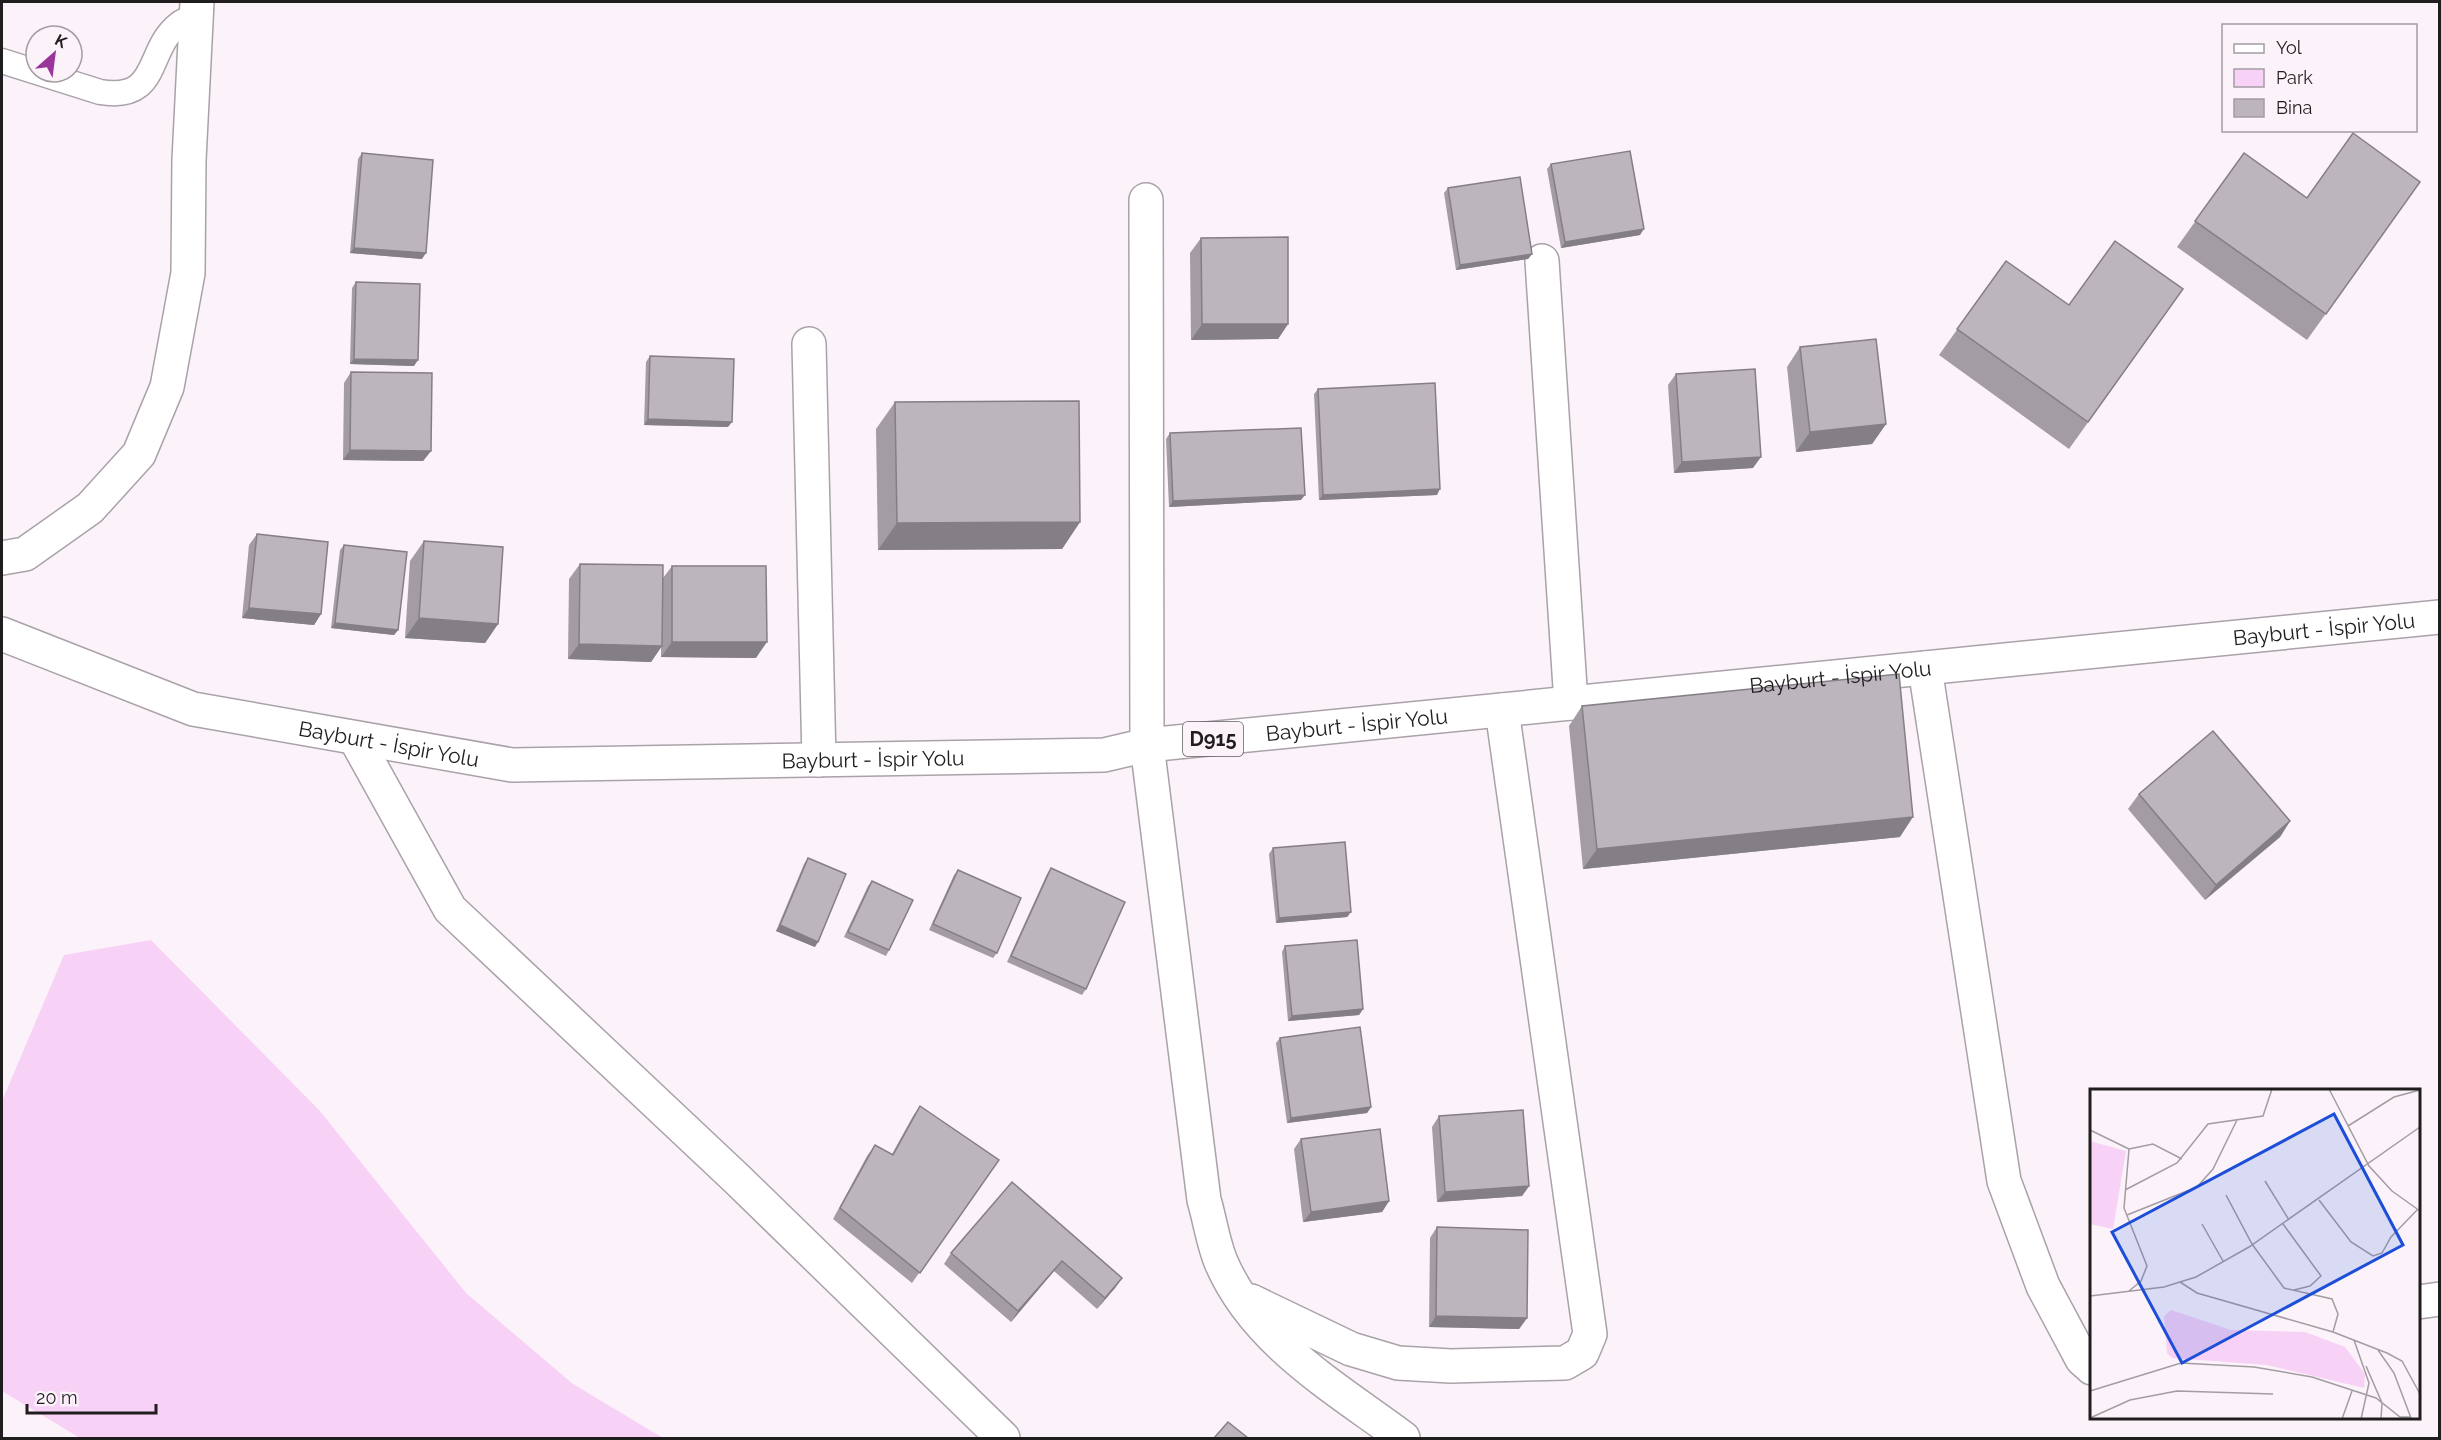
<svg xmlns="http://www.w3.org/2000/svg" width="2441" height="1440" font-family="Raleway,sans-serif">
<rect width="100%" height="100%" fill="#fbf2fa"/>
<!-- green -->
<polygon fill="#f8d2f6" points="151,940 319,1110 466,1293 573,1384 663,1438 80,1438 2,1391 2,1101 64,955"/>
<g fill="none" stroke-linecap="round" stroke-linejoin="round">
<defs>
<path id="lane" d="M2,61l98,31c61,10 45,-42 79,-68 5,-4 12,-6 18,-8"/>
<g id="street">
<path d="M1146,200l1,545 57,455c6,20 9,43 17,62 34,80 115,126 182,176"/>
<polyline points="1542,261 1571,703"/>
<polyline points="809,344 819,760"/>
<polyline points="1925,668 2004,1181 2043,1286 2082,1359 2092,1368"/>
<polyline points="1251,1301 1351,1349 1398,1363 1451,1366 1565,1363 1582,1353 1590,1334 1502,710"/>
<polyline points="2418,1302 2440,1299"/>
</g>
<g id="secondary">
<polyline points="2,558 25,554 90,508 139,454 167,387 188,273 189,160 197,2"/>
<polyline points="355,738 450,909 737,1179 1003,1438"/>
</g>
<g id="primary">
<path id="s1" d="M2,634l191,75 319,56 592,-10 43,-10 1293,-128"/>
</g>
</defs>
<!-- lane casing -->
<use href="#lane" stroke="#aaa2a9" stroke-width="27"/>
<!-- street casing -->
<use href="#street" stroke="#aaa2a9" stroke-width="36"/>
<!-- secondary casing -->
<use href="#secondary" stroke="#aaa2a9" stroke-width="36"/>
<!-- primary casing -->
<use href="#primary" stroke="#aaa2a9" stroke-width="36"/>
<!-- lane -->
<use href="#lane" stroke="#fff" stroke-width="24"/>
<!-- street -->
<use href="#street" stroke="#fff" stroke-width="33"/>
<!-- secondary -->
<use href="#secondary" stroke="#fff" stroke-width="33"/>
<!-- primary -->
<use href="#primary" stroke="#fff" stroke-width="33"/>
</g>
<!-- wall -->
<g fill="#a39ca3">
<polygon points="362,153 422,259 350,253 358,159"/>
<polygon points="2244,153 2307,198 2420,182 2307,340 2177,247"/>
<polygon points="1551,164 1640,235 1561,248 1547,169"/>
<polygon points="1448,188 1532,254 1528,259 1456,270 1444,193"/>
<polygon points="1201,238 1288,324 1278,339 1191,340 1190,253"/>
<polygon points="2006,261 2069,305 2164,316 2069,449 1939,355"/>
<polygon points="356,282 414,366 350,364 352,288"/>
<polygon points="1800,347 1886,424 1872,444 1796,452 1787,367"/>
<polygon points="650,356 728,427 644,425 646,362"/>
<polygon points="351,372 431,451 423,461 343,460 344,383"/>
<polygon points="1676,374 1753,468 1674,473 1668,385"/>
<polygon points="1318,389 1437,495 1319,500 1314,394"/>
<polygon points="895,402 1080,522 1062,549 878,550 876,429"/>
<polygon points="1170,433 1301,500 1169,507 1166,439"/>
<polygon points="257,534 321,614 314,625 242,618 249,545"/>
<polygon points="424,541 498,624 485,643 405,638 410,561"/>
<polygon points="344,545 398,630 394,635 331,628 340,550"/>
<polygon points="580,564 663,578 672,566 756,658 661,657 661,647 651,662 568,659 569,579"/>
<polygon points="1582,706 1900,837 1583,869 1569,726"/>
<polygon points="2139,794 2290,821 2280,837 2205,900 2128,809"/>
<polygon points="1273,848 1351,912 1347,917 1276,923 1269,854"/>
<polygon points="808,858 815,947 776,931 804,864"/>
<polygon points="1051,868 1086,989 1082,995 1007,962 1047,874"/>
<polygon points="958,870 997,953 993,958 929,930 954,875"/>
<polygon points="872,881 889,950 886,956 844,937 868,886"/>
<polygon points="1285,946 1363,1009 1359,1015 1288,1021 1282,952"/>
<polygon points="1280,1038 1371,1107 1367,1113 1287,1123 1276,1043"/>
<polygon points="920,1106 999,1160 912,1283 833,1219 867,1156 875,1145 892,1154 913,1116"/>
<polygon points="1439,1116 1529,1186 1522,1196 1437,1202 1432,1127"/>
<polygon points="1301,1139 1389,1201 1382,1212 1303,1222 1294,1149"/>
<polygon points="1012,1182 1122,1278 1115,1288 1097,1309 1054,1271 1011,1322 944,1264 951,1253"/>
<polygon points="1437,1227 1527,1318 1519,1329 1429,1327 1430,1238"/>
</g>
<!-- shaded-wall -->
<g fill="#847f84">
<polygon points="1644,229 1640,235 1561,248 1565,242"/>
<polygon points="354,248 426,253 422,259 350,253"/>
<polygon points="1532,254 1528,259 1456,270 1460,265"/>
<polygon points="1202,324 1288,324 1278,339 1191,340"/>
<polygon points="354,359 418,360 414,366 350,364"/>
<polygon points="648,419 732,422 728,427 644,425"/>
<polygon points="1886,424 1872,444 1796,452 1810,432"/>
<polygon points="350,450 431,451 423,461 343,460"/>
<polygon points="1761,457 1753,468 1674,473 1682,462"/>
<polygon points="1440,489 1437,495 1319,500 1323,495"/>
<polygon points="1305,495 1301,500 1169,507 1173,501"/>
<polygon points="1080,522 1062,549 878,550 897,523"/>
<polygon points="249,608 321,614 314,625 242,618"/>
<polygon points="419,618 498,624 485,643 405,638"/>
<polygon points="335,623 398,630 394,635 331,628"/>
<polygon points="672,642 767,642 756,658 661,657"/>
<polygon points="579,644 662,646 651,662 568,659"/>
<polygon points="1913,817 1900,837 1583,869 1597,849"/>
<polygon points="2290,821 2280,837 2205,900 2216,885"/>
<polygon points="1351,912 1347,917 1276,923 1279,918"/>
<polygon points="780,925 818,942 815,947 776,931"/>
<polygon points="1363,1009 1359,1015 1288,1021 1292,1016"/>
<polygon points="1371,1107 1367,1113 1287,1123 1291,1118"/>
<polygon points="1529,1186 1522,1196 1437,1202 1445,1192"/>
<polygon points="1389,1201 1382,1212 1303,1222 1311,1212"/>
<polygon points="1062,1261 1054,1271 1011,1322 1018,1311"/>
<polygon points="1122,1278 1115,1288 1097,1309 1105,1298"/>
<polygon points="1436,1316 1527,1318 1519,1329 1429,1327"/>
</g>
<!-- building -->
<g fill="#bdb5bd" stroke="#847f84" stroke-width="1.5">
<polygon points="2353,133 2420,182 2326,314 2195,221 2244,153 2307,198"/>
<polygon points="1630,151 1644,229 1565,242 1551,164"/>
<polygon points="362,153 433,160 426,253 354,248"/>
<polygon points="1520,177 1532,254 1460,265 1448,188"/>
<polygon points="1288,237 1288,324 1202,324 1201,238"/>
<polygon points="2115,241 2183,289 2088,422 1957,329 2006,261 2069,305"/>
<polygon points="356,282 420,284 418,360 354,359"/>
<polygon points="1876,339 1886,424 1810,432 1800,347"/>
<polygon points="650,356 734,359 732,422 648,419"/>
<polygon points="1755,369 1761,457 1682,462 1676,374"/>
<polygon points="351,372 432,373 431,451 350,450"/>
<polygon points="1435,383 1440,489 1323,495 1318,389"/>
<polygon points="1079,401 1080,522 897,523 895,402"/>
<polygon points="1301,428 1305,495 1173,501 1170,433"/>
<polygon points="257,534 328,542 321,614 249,608"/>
<polygon points="424,541 503,547 498,624 419,618"/>
<polygon points="344,545 407,552 398,630 335,623"/>
<polygon points="580,564 663,565 662,646 579,644"/>
<polygon points="672,566 766,566 767,642 672,642"/>
<polygon points="1899,674 1913,817 1597,849 1582,706"/>
<polygon points="2213,731 2290,821 2216,885 2139,794"/>
<polygon points="1345,842 1351,912 1279,918 1273,848"/>
<polygon points="808,858 846,874 818,942 780,925"/>
<polygon points="1051,868 1125,902 1086,989 1011,956"/>
<polygon points="958,870 1021,898 997,953 933,924"/>
<polygon points="872,881 913,900 889,950 848,932"/>
<polygon points="1357,940 1363,1009 1292,1016 1285,946"/>
<polygon points="1360,1027 1371,1107 1291,1118 1280,1038"/>
<polygon points="920,1106 999,1160 920,1273 840,1208 875,1145 893,1155"/>
<polygon points="1523,1110 1529,1186 1445,1192 1439,1116"/>
<polygon points="1380,1129 1389,1201 1311,1212 1301,1139"/>
<polygon points="1012,1182 1122,1278 1105,1298 1062,1261 1018,1311 951,1253"/>
<polygon points="1437,1227 1528,1230 1527,1318 1436,1316"/>
<polygon points="1228,1422 1248,1438 1214,1438"/>
</g>
<g text-anchor="middle" dominant-baseline="central" stroke-width="4.5" stroke-linejoin="round" paint-order="stroke">
<!-- shield labels -->
<rect fill="#fbf2fa" stroke="#625d61" stroke-width="1.5" x="1183" y="722" width="60" height="34" rx="4.5"/>
<g font-size="20" font-weight="bold" fill="#201d1f">
<text x="1213" y="739">D915</text>
</g>
<!-- street labels -->
<g font-size="21" fill="#201d1f" stroke="#fbf2fa">
<text stroke="none"><textPath href="#s1" startOffset="2348">Bayburt - İspir Yolu</textPath></text>
<text stroke="none"><textPath href="#s1" startOffset="1862">Bayburt - İspir Yolu</textPath></text>
<text stroke="none"><textPath href="#s1" startOffset="1376">Bayburt - İspir Yolu</textPath></text>
<text stroke="none"><textPath href="#s1" startOffset="404">Bayburt - İspir Yolu</textPath></text>
<text stroke="none"><textPath href="#s1" startOffset="890">Bayburt - İspir Yolu</textPath></text>
</g>
</g>
<!-- overview -->
<g transform="translate(2090 1089)">
<rect width="330" height="330" fill="#fbf2fa"/>
<path d="M0,52l36,10 -13,78 -23,-5zM81,221l60,20 74,2 40,15 20,27 -1,14 -97,-23 -95,-7 -5,-5 -3,-37z" fill="#f8d2f6"/>
<path fill="none" stroke="#a39da2" stroke-width="1.5" d="M239,0l40,77 23,25 28,20M258,37l46,-29 26,-7M0,41l39,19 -5,59 23,58 -6,15 -12,10M39,60l24,-5 29,15M175,92l24,39M35,101l52,-27 31,-39 55,-8 9,-27M136,106l26,49 32,44 48,11 6,15 -5,18M229,111l32,42 22,14 9,-3 9,-16 27,-28M37,126l70,-28 16,-18 24,-49M112,135l21,37M193,135l38,52 -11,10 -16,4M90,193l17,11 136,39 54,21 15,8 18,33M0,207l74,-9 32,-10 53,-30 171,-120M264,251l15,43 -8,36M288,261l16,23 17,45M276,277l16,37 -1,16M0,302l91,-28 73,4 58,10 64,21 24,19h11M0,329l40,-18 47,-9 96,3M252,330l10,-28"/>
<path fill="#1d4ed8" fill-opacity="0.15" stroke="#1d4ed8" stroke-width="3" d="M244,25l69,131 -221,118 -70,-131z"/>
<rect width="330" height="330" fill="none" stroke="#201d1f" stroke-width="3"/>
</g>
<!-- border -->
<rect width="2441" height="1440" fill="none" stroke="#201d1f" stroke-width="6"/>
<!-- legend -->
<rect x="2222" y="24" width="195" height="108" fill="#fbf2fa" stroke="#a39da2" stroke-width="1.5"/>
<rect x="2234" y="44" width="30" height="9" fill="#ffffff" stroke="#a39da2" stroke-width="1.5"/>
<text x="2276" y="54" font-size="18" fill="#201d1f">Yol</text>
<rect x="2234" y="69" width="30" height="18" fill="#f8d2f6" stroke="#a39da2" stroke-width="1.5"/>
<text x="2276" y="84" font-size="18" fill="#201d1f">Park</text>
<rect x="2234" y="99" width="30" height="18" fill="#bdb5bd" stroke="#a39da2" stroke-width="1.5"/>
<text x="2276" y="114" font-size="18" fill="#201d1f">Bina</text>
<!-- north arrow -->
<g transform="translate(54 54) rotate(28)"><circle r="28" fill="#fbf2fa" stroke="#a39da2" stroke-width="1.5"/>
<path d="M0-4.5L10 22L0 15L-10 22Z" fill="#9a359b"/>
<text y="-9" font-size="16" font-weight="bold" text-anchor="middle" fill="#201d1f">K</text>
</g>
<!-- scale -->
<path d="M27 1404v9h129v-9" fill="none" stroke="#201d1f" stroke-width="3"/>
<text x="36" y="1404" font-size="18" fill="#201d1f" stroke="#fbf2fa" stroke-width="4.5" paint-order="stroke">20 m</text>
</svg>
